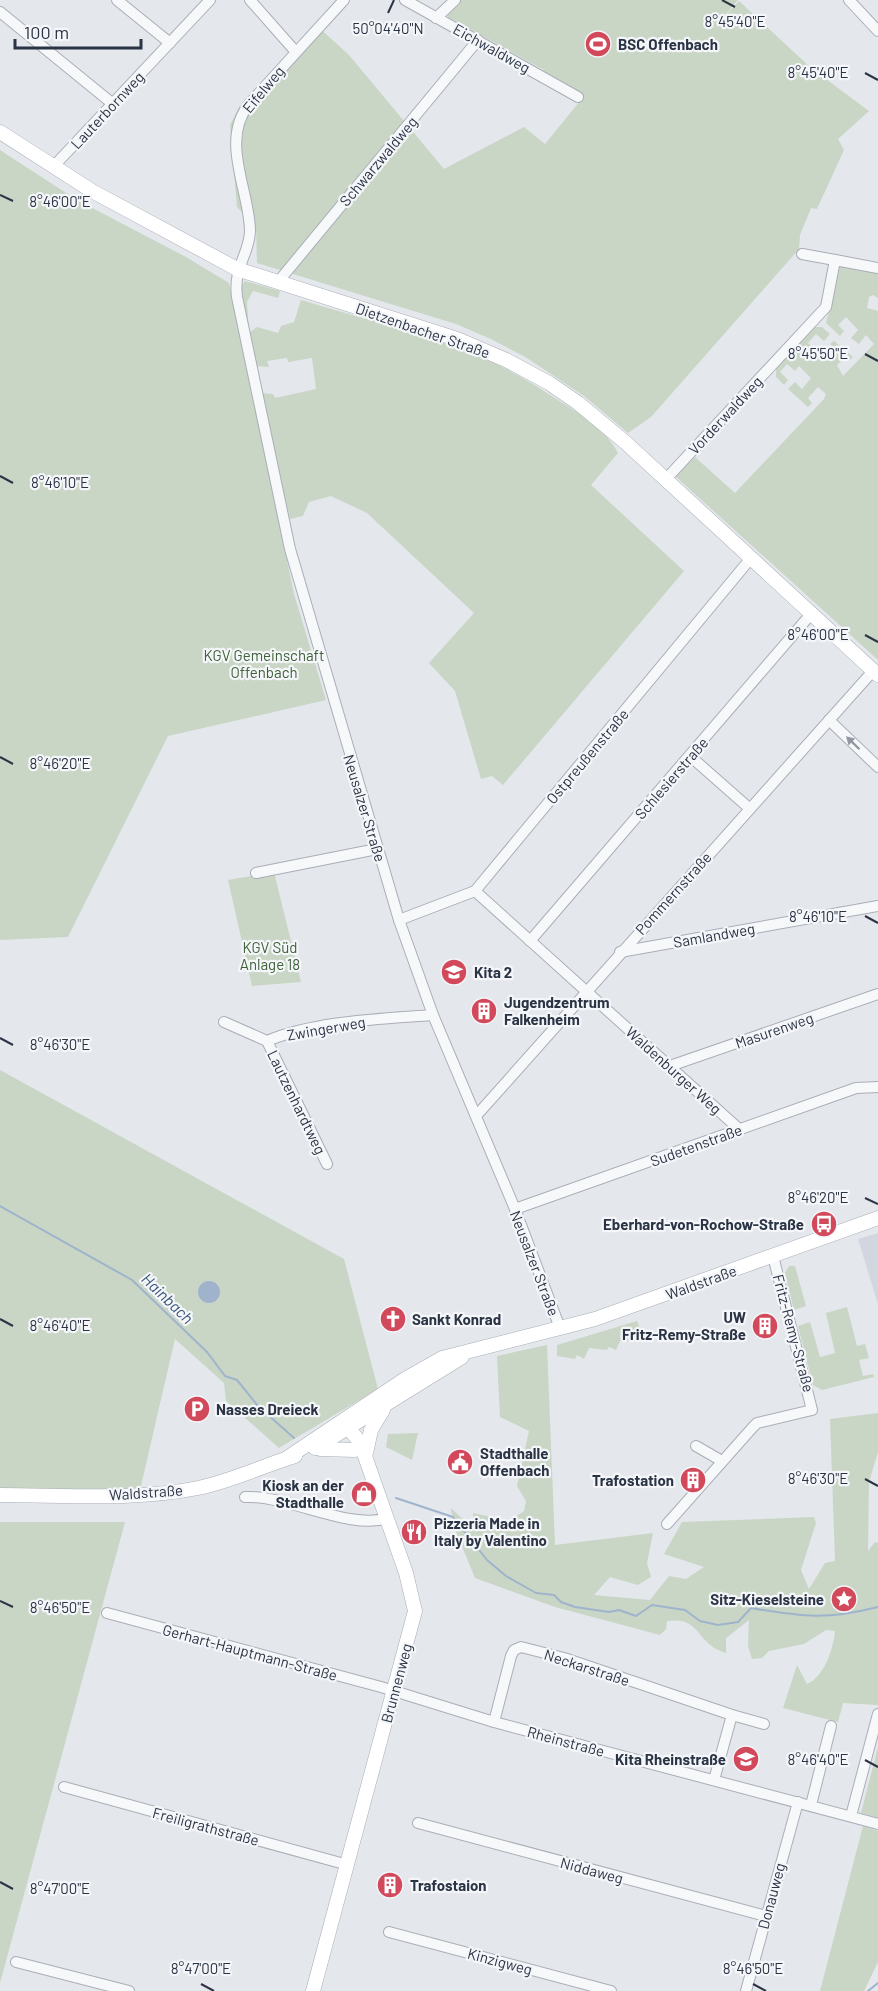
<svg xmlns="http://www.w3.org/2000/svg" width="878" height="1991" font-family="Barlow,sans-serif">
<rect width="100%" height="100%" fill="#e4e7ec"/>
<!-- built -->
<polygon fill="#d2d6de" points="878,1233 878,1304 858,1239"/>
<!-- green -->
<g fill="#c9d6c5">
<polygon points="461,0 738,0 719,22 739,1 811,68 869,111 838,139 844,150 817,209 811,208 800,235 799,249 651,417 628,433 584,396 527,358 491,339 456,324 257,263 256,227 237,207 230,125 240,106 316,25 349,55 444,169 524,127 545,144 580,101 542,75 544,70 448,17 447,13"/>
<polygon points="0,150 77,200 186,257 229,283 294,594 326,700 168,736 68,937 0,940"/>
<polygon points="840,266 878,273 878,298 873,295 869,297 867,308 878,311 878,660 675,476 695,457 735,493 824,399 826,394 818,387 808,398 812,403 808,407 788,389 795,382 802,389 811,378 799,366 795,371 787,364 780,372 788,380 784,385 776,377 776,367 812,327 822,327 830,334 824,341 816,334 808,343 827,361 837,351 830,344 834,341 853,357 850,360 846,357 837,365 843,376 874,344 866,335 859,344 851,338 858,330 846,317 838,325 844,331 840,336 826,323"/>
<path d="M245,281l35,10 -2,7 -25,-7 -6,11 2,31 8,-6 21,6 3,-7 13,-4 7,-22c60,18 122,33 180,57 28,12 54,28 80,45 21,13 46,29 57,51l-27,32 93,86 -181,214 -11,-9 -11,3 -26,-88 -26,-28 45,-50 -107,-100 -36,-17 -22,6 -6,14 -13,3 -30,-126 13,1 2,4 41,-9 -4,-31 -24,4 -1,-4 -20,3 2,6 -13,-1 -16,-78z"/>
<polygon points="274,872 301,982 252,986 228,880"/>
<polygon points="0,1070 344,1259 378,1389 279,1448 226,1401 224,1383 175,1339 140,1490 0,1489"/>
<polygon points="789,1266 795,1266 806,1306 794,1310 785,1273"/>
<polygon points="847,1307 857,1346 865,1344 869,1358 859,1360 863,1376 873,1374 874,1377 822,1390 813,1385 798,1326 810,1322 820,1357 835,1353 826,1313"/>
<polygon points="637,1321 642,1334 639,1342 620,1341 616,1350 609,1347 607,1350 589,1348 584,1359 577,1355 575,1359 557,1356 557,1345"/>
<path d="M547,1345l8,200 98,-12 -6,30 4,14 -13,8 -28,-8 -16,18 56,5 19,-24 17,3 18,-12 -40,-13 18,-32 132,-5 2,6 -15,47 8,19 16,-26 10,-2 -5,-142 48,-6v39l-9,30 -1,69 7,-9 3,1v162l-35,-2 -5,19 -55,-14 14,-43 10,19c18,-8 26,-35 28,-53l-9,-1 -22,14 -35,7 -7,7 -10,1 -4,-13 1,-26 -23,18v15c-31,-9 -24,-37 -59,-32l-1,8 -6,6 -105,-28 -80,-29 -21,-51 -3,-19 24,23 -2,-18 36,8 15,-10 2,-10 -9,-15 12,-55 -29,-14 -3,-61z"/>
<polygon points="418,1433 412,1460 386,1447 388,1434"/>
<polygon points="0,1522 125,1522 0,1983"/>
<polygon points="878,1747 878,1818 861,1813"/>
<polygon points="863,1826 878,1831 878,1962 864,1991 820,1991"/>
</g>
<!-- water -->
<circle fill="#9fb4cc" cx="209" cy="1292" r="11"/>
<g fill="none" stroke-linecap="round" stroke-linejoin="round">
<!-- stream -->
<g stroke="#9fb4cc" stroke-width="2">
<polyline points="0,1206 132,1280 207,1352 225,1376 237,1380 258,1406 294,1438"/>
<path d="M396,1498l57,19 34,43 19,16 30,17 18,2 7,7 14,5 34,5 10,-2 17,6 16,-11 33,5 15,11 18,4 20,-3 13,-14c52,9 76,12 127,-1"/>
<polyline points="868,1991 878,1983"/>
</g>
<defs>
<g id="street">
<polyline points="117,0 170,43"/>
<polyline points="250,0 295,51"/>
<path d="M344,0l-95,104c-29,37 0,85 1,126 0,24 -17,36 -13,67l53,252 109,371 34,95 82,194 45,119"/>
<polyline points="405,0 578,97"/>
<polyline points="849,0 878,31"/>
<polyline points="0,12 113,104"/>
<polyline points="436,18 455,0"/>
<polyline points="53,167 210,0"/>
<polyline points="802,254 835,260"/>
<polyline points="278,282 478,40"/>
<polyline points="666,479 826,307 835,260 878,268"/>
<polyline points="829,720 878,767"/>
<polyline points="690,756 749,808"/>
<polyline points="256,873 377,849"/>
<polyline points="475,891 739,1129"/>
<polyline points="399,920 475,891 751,558"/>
<polyline points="530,941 811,614"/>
<polyline points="620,952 878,906"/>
<path d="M224,1022l43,19c48,-20 114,-22 166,-26"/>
<polyline points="267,1041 327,1164"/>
<polyline points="670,1066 878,994"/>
<polyline points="476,1116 873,671"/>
<polyline points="515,1209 856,1088 878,1087"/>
<polyline points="696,1446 722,1461"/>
<path d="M245,1497c43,-2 106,34 142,21"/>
<polyline points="667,1524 753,1427 757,1423 812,1410 773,1256"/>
<polyline points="107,1613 381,1687 494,1722 878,1824"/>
<polyline points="732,1715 764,1724"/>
<polyline points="494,1722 511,1656 514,1650 521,1647 564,1658 732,1715 714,1780"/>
<polyline points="64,1787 348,1865"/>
<polyline points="811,1805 831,1726"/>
<polyline points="851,1816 878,1714"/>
<polyline points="418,1823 766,1916"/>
<polyline points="389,1932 611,1991"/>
<polyline points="16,1962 129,1991"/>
<polyline points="746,1991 798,1802"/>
</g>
<g id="secondary">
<polyline points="0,132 92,191 237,269 457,339 506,360 549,383 578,403 625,442 878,675"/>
<polyline points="315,1448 462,1357"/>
<polyline points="320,1449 355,1450"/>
<polyline points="366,1453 371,1430 383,1410"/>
<polyline points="287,1458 405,1379 442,1358 595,1319 878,1218"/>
<path d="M0,1495c65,0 134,6 198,-7 34,-7 64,-22 97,-32"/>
<polyline points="313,1991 415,1611 406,1573 360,1442 349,1429 338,1425"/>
</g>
</defs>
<!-- street casing -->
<use href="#street" stroke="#a9aeb7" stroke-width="12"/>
<!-- secondary casing -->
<use href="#secondary" stroke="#a9aeb7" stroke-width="15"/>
<!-- street -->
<use href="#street" stroke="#f7f8fa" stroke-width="10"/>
<!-- secondary -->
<use href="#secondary" stroke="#fff" stroke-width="14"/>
</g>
<!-- one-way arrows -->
<defs><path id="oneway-solid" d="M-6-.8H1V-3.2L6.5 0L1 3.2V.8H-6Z" transform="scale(1.5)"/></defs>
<use fill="#9196a0" href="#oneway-solid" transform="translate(853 743) rotate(-136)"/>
<!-- ticks -->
<path fill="none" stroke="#2b3445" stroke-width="2" d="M722,0l13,7M388,13l6,-13M865,73l13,7M0,195l13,6M865,354l13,7M0,476l13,7M865,635l13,7M0,757l13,7M865,916l13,7M0,1038l13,7M865,1198l13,6M0,1319l13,7M865,1479l13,7M0,1601l13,6M865,1760l13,7M0,1882l13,7M201,1984l13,7M753,1984l13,7"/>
<!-- icons -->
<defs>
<symbol id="stadium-disc" viewBox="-11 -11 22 22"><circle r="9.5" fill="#d1495b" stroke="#f4f6f9"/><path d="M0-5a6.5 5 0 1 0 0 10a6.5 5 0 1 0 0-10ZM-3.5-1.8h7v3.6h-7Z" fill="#fff"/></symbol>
<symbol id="school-disc" viewBox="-11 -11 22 22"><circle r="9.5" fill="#d1495b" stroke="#f4f6f9"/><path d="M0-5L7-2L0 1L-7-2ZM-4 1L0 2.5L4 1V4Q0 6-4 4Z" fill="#fff"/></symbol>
<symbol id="building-disc" viewBox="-11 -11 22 22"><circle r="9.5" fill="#d1495b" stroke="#f4f6f9"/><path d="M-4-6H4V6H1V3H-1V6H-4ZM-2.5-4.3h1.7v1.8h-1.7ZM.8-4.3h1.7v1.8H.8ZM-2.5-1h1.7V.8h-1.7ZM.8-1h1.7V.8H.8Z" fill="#fff"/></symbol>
<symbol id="bus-disc" viewBox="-11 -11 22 22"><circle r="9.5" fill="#d1495b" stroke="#f4f6f9"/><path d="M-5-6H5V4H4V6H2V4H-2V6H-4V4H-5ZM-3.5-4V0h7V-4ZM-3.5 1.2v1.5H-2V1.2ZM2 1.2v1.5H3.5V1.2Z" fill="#fff"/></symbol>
<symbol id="church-disc" viewBox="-11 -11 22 22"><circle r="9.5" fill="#d1495b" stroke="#f4f6f9"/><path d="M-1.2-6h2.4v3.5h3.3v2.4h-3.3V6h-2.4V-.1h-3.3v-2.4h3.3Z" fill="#fff"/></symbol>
<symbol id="parking-disc" viewBox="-11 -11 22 22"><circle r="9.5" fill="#d1495b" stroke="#f4f6f9"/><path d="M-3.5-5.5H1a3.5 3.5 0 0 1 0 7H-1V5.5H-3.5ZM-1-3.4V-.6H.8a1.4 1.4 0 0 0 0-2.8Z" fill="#fff"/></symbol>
<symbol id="civic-disc" viewBox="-11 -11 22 22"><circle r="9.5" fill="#d1495b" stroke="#f4f6f9"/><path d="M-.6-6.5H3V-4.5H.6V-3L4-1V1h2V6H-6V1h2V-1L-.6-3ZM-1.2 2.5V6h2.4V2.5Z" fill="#fff"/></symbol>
<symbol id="shop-disc" viewBox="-11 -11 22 22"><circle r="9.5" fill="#d1495b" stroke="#f4f6f9"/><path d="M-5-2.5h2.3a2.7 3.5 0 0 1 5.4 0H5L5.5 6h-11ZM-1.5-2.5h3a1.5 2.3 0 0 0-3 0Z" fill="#fff"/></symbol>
<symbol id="restaurant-disc" viewBox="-11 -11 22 22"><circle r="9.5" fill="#d1495b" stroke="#f4f6f9"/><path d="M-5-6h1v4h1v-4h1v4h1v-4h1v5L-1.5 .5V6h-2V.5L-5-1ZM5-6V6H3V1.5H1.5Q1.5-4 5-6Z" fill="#fff"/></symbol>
<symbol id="sight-disc" viewBox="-11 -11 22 22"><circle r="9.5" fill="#d1495b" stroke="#f4f6f9"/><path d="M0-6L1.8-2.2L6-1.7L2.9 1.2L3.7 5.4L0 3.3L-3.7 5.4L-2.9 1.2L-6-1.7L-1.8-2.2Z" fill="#fff"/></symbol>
</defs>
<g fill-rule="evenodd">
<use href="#stadium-disc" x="583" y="29" width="30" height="30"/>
<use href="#school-disc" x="439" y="957" width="30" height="30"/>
<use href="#building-disc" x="469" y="996" width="30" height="30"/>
<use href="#bus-disc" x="809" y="1209" width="30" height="30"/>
<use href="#church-disc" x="378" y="1304" width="30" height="30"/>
<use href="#building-disc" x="750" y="1311" width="30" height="30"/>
<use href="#parking-disc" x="182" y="1394" width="30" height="30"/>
<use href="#civic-disc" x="445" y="1447" width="30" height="30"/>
<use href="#building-disc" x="678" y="1465" width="30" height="30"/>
<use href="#shop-disc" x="349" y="1479" width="30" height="30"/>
<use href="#restaurant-disc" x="399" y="1517" width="30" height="30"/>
<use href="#sight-disc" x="829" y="1584" width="30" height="30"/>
<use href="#school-disc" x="731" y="1744" width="30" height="30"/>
<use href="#building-disc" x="375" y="1870" width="30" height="30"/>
</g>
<g text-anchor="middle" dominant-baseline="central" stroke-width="4.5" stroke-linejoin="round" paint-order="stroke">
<!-- poi labels -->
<g font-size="15" font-weight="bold" fill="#2b3445" stroke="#f4f6f9" text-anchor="start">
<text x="618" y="44">BSC Offenbach</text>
<text x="474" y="972">Kita 2</text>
<text x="504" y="1002">Jugendzentrum<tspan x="504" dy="17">Falkenheim</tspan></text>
<text x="804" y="1224" text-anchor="end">Eberhard-von-Rochow-Straße</text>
<text x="746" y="1317" text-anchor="end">UW<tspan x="746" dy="17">Fritz-Remy-Straße</tspan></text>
<text x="412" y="1319">Sankt Konrad</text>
<text x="216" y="1409">Nasses Dreieck</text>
<text x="480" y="1453">Stadthalle<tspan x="480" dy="17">Offenbach</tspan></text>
<text x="674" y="1480" text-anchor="end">Trafostation</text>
<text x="344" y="1485" text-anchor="end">Kiosk an der<tspan x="344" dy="17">Stadthalle</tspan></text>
<text x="434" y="1523">Pizzeria Made in<tspan x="434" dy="17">Italy by Valentino</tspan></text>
<text x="824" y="1599" text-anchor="end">Sitz-Kieselsteine</text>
<text x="726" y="1759" text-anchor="end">Kita Rheinstraße</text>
<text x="410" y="1885">Trafostaion</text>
</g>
<!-- street labels -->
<g font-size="15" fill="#2b3445" stroke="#f4f6f9">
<text transform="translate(492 48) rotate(29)">Eichwaldweg</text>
<text transform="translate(263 89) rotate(-50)">Eifelweg</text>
<text transform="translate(107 110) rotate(-47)">Lauterbornweg</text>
<text transform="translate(378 161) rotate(-50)">Schwarzwaldweg</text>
<text transform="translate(423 330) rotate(19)">Dietzenbacher Straße</text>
<text transform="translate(725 415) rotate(-47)">Vorderwaldweg</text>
<text transform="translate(587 756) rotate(-50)">Ostpreußenstraße</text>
<text transform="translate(671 778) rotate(-49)">Schlesierstraße</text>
<text transform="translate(365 808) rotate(73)">Neusalzer Straße</text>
<text transform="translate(673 893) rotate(-48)">Pommernstraße</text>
<text transform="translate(714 935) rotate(-10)">Samlandweg</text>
<text transform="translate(326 1028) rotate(-10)">Zwingerweg</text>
<text transform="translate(774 1030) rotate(-19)">Masurenweg</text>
<text transform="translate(674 1070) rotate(42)">Waldenburger Weg</text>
<text transform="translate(297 1102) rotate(64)">Lautzenhardtweg</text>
<text transform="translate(696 1145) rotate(-20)">Sudetenstraße</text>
<text transform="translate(535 1263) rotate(69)">Neusalzer Straße</text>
<text transform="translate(701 1282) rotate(-20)">Waldstraße</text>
<text transform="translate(794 1333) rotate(75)">Fritz-Remy-Straße</text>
<text transform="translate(146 1492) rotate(-4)">Waldstraße</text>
<text transform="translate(250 1652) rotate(15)">Gerhart-Hauptmann-Straße</text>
<text transform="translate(587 1667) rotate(18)">Neckarstraße</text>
<text transform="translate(396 1683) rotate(-75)">Brunnenweg</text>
<text transform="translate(566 1741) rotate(15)">Rheinstraße</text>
<text transform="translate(206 1826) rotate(15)">Freiligrathstraße</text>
<text transform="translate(592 1870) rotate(15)">Niddaweg</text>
<text transform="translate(771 1896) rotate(-75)">Donauweg</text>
<text transform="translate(500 1961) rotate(15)">Kinzigweg</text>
</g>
<!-- park labels -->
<g font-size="15" fill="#3f6138" stroke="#f4f6f9">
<text x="264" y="655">KGV Gemeinschaft<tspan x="264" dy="17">Offenbach</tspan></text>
<text x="270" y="947">KGV Süd<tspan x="270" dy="17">Anlage 18</tspan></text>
</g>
<!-- water labels -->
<g font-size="16" font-style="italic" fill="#34527a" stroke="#f4f6f9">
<text transform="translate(168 1298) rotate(44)">Hainbach</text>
</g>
</g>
<g font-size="15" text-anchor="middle" fill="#2b3445" stroke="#f4f6f9" stroke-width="4.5" stroke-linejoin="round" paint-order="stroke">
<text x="735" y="27">8°45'40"E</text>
<text x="388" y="34">50°04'40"N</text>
<text x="818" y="78">8°45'40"E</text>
<text x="60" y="207">8°46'00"E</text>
<text x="818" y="359">8°45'50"E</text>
<text x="60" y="488">8°46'10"E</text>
<text x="818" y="640">8°46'00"E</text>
<text x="60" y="769">8°46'20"E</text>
<text x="818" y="922">8°46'10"E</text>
<text x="60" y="1050">8°46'30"E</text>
<text x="818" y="1203">8°46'20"E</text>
<text x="60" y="1331">8°46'40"E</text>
<text x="818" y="1484">8°46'30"E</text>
<text x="60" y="1613">8°46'50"E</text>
<text x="818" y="1765">8°46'40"E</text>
<text x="60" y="1894">8°47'00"E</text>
<text x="201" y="1974">8°47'00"E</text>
<text x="753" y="1974">8°46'50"E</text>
</g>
<!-- scale -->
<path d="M15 39v9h126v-9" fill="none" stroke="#2b3445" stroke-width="3"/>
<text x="24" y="39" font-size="18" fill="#2b3445" stroke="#f4f6f9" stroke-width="4.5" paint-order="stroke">100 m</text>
</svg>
